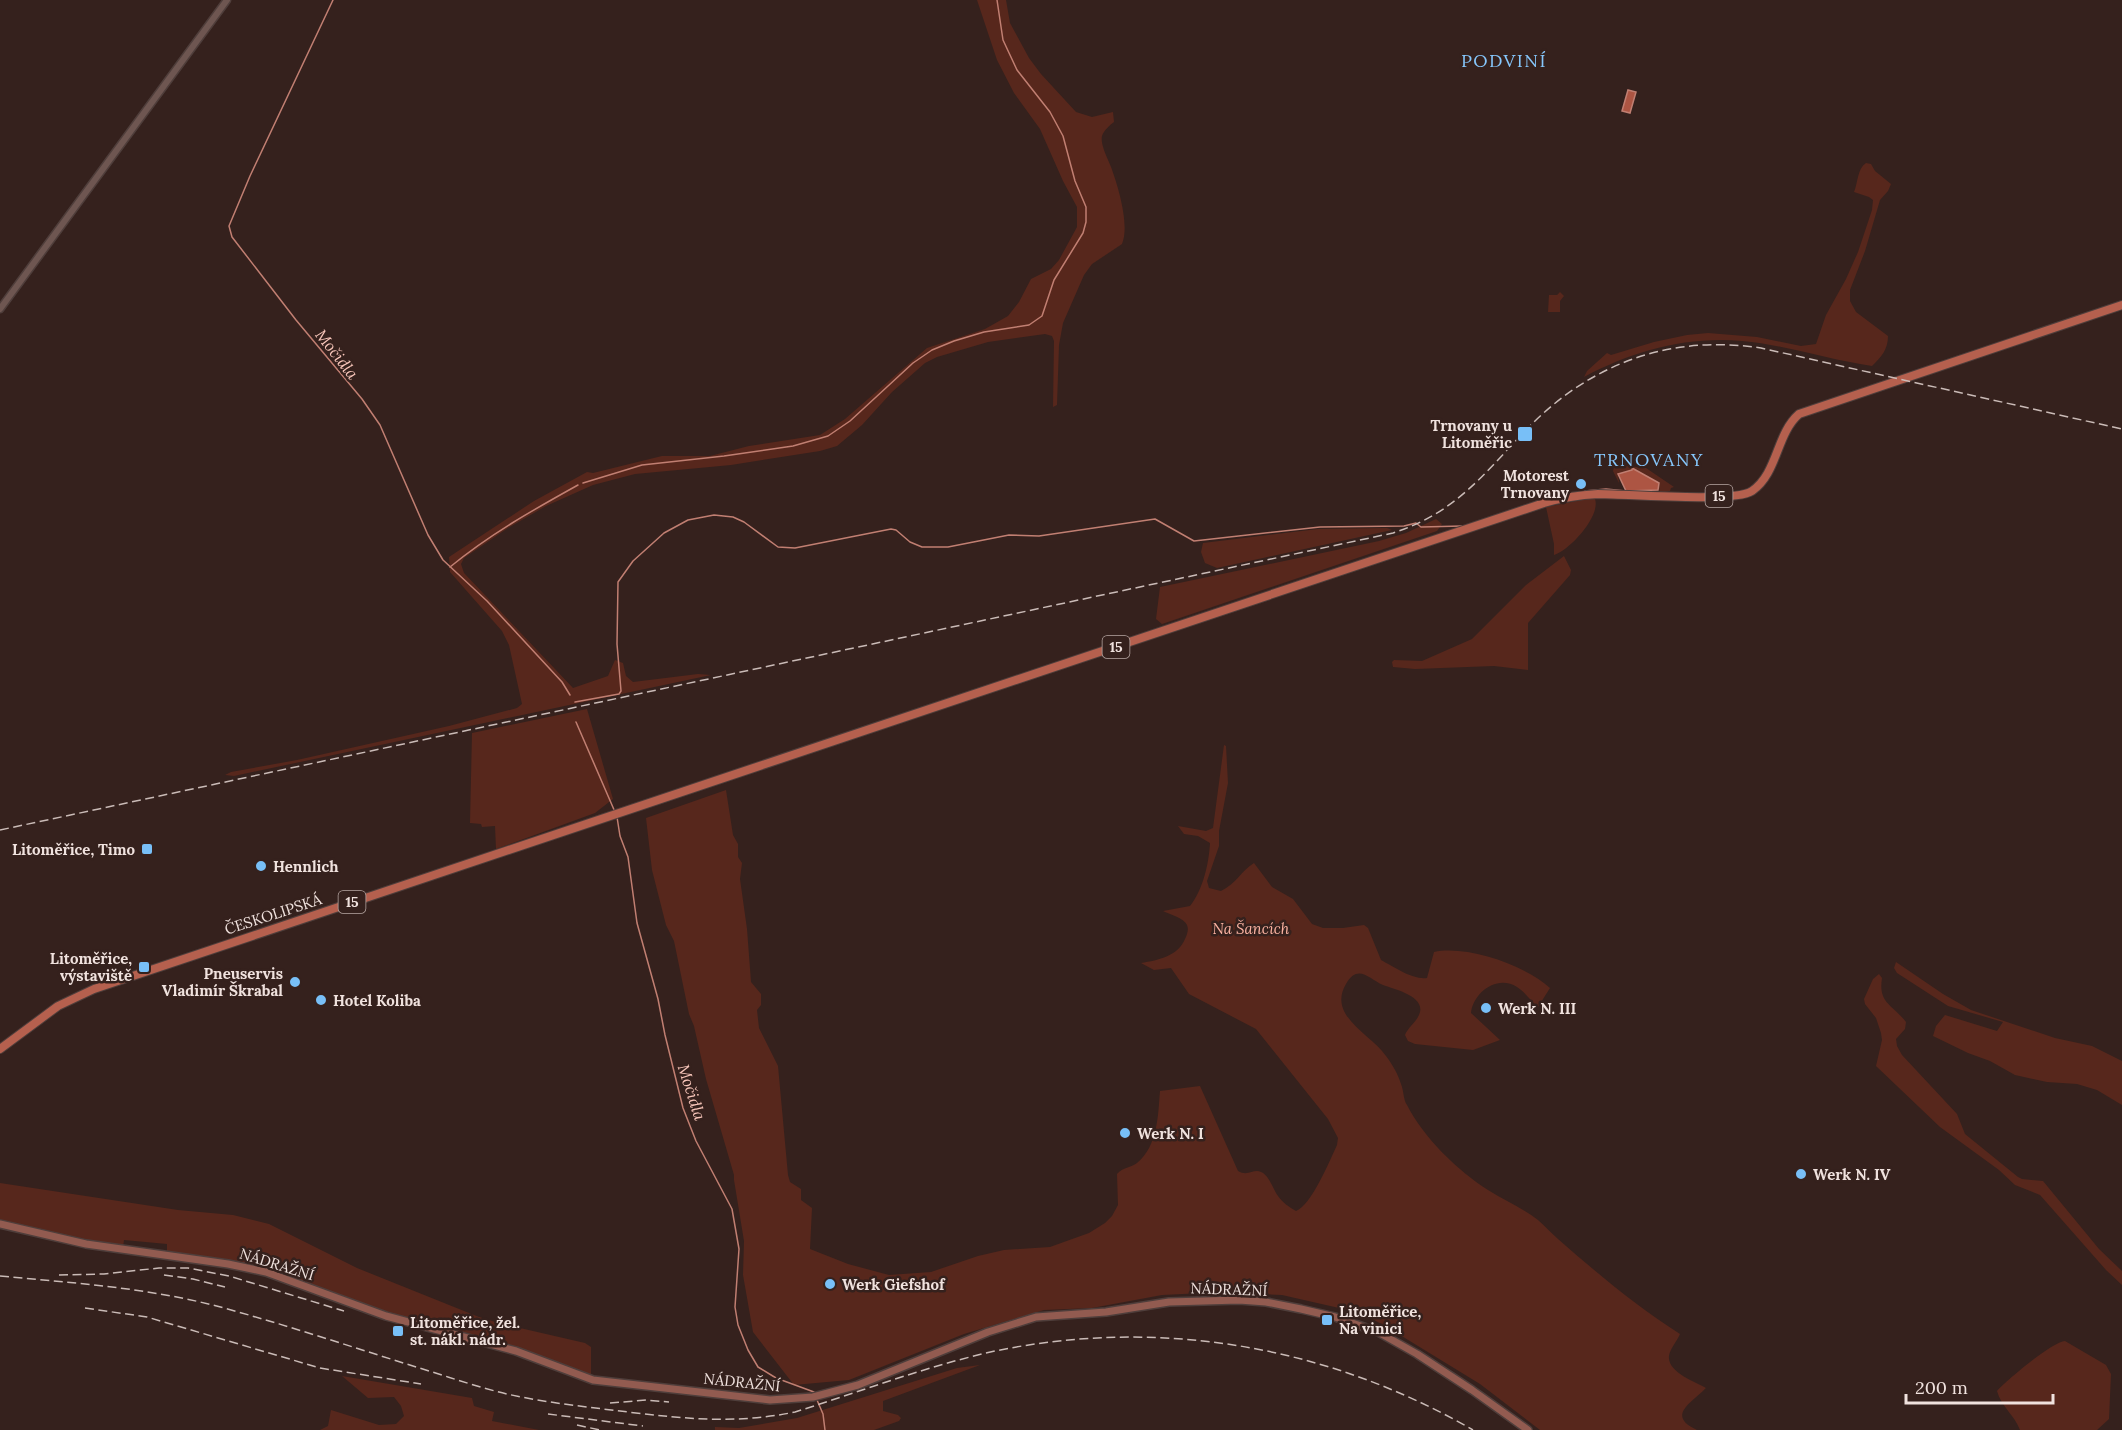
<svg xmlns="http://www.w3.org/2000/svg" width="2122" height="1430" font-family="Lora,serif">
<rect width="100%" height="100%" fill="#35211d"/>
<!-- green -->
<g fill="#57271c">
<path d="M977,0h29l4,23 19,35 12,16 35,38 16,5 21,-5 1,10c-4,3 -10,8 -12,14 -2,9 6,23 9,31 7,19 19,58 11,77l-30,20 -8,11 -21,48 -4,22 -2,60 -4,2 1,-66 -2,-5 -7,-2 -57,8 -51,15 -12,6 -33,29 -30,33 -25,21 -17,5 -89,14 -96,9 -42,11 -47,21 -38,22 -44,30 -3,6 3,9 109,115 35,-12 7,-16 8,3 3,13 7,6 65,-8 13,1 -477,101 -9,-1 6,-3 66,-12 152,-34 68,-18 5,-4 -13,-59 -7,-14 -52,-59 -1,-15 85,-56 53,-29 6,1 69,-17h48l39,-10 71,-11 25,-16 82,-71 58,-19 23,-13 11,-14 12,-23 20,-10 8,-9 18,-33v-20l-14,-26 -23,-52 -26,-36 -17,-33z"/>
<path d="M1866,163l5,1 4,7 16,13 -3,7 -8,9 -15,51 -15,39v11l6,11 32,24c0,14 -7,21 -16,30 -43,-6 -86,-21 -130,-25 -56,-5 -109,10 -158,36l3,-6 20,-18 4,2 43,-13 33,-7 21,-2 49,4 44,9 15,-2 10,-29 20,-36 12,-27 14,-42 1,-10 -4,-3 -15,-5c4,-9 3,-23 12,-29z"/>
<polygon points="1560,292 1564,296 1560,301 1560,312 1548,312 1549,295 1557,295"/>
<polygon points="1619,465 1646,468 1674,487 1671,488 1670,491 1660,493 1658,483 1632,470 1618,475 1619,483 1613,471 1614,467"/>
<path d="M1587,499h8c6,17 -25,51 -41,56v-11l-8,-37z"/>
<polygon points="1436,519 1442,524 1437,531 1162,624 1156,619 1160,587 1379,541 1406,533"/>
<polygon points="1387,528 1392,530 1217,568 1205,563 1201,552 1203,543 1318,529"/>
<polygon points="1564,556 1571,570 1570,575 1528,623 1528,670 1494,666 1415,669 1393,667 1392,662 1394,660 1422,661 1472,639 1526,585"/>
<polygon points="587,709 613,799 595,813 496,849 495,826 482,827 481,824 470,823 472,733"/>
<path d="M1224,745l2,1 2,37 -9,48v15l-12,35 2,7 12,3c15,-7 20,-20 33,-28l18,24 21,12 19,25 11,4h20l21,-3 4,3 13,32c13,7 32,20 46,18l7,-26c33,-7 91,13 116,36l-12,19c-7,-6 -13,-15 -21,-20 -20,-13 -44,6 -46,26l29,27 -27,10 -58,-6 -7,-3 -3,-6c3,-8 13,-14 15,-23 4,-16 -26,-23 -37,-27 -14,-6 -25,-22 -37,-1 -19,32 25,50 40,72 6,8 12,18 15,28 3,7 2,15 6,21 16,32 51,66 81,85 17,11 35,18 50,30 7,6 13,13 20,19 39,34 78,67 122,95 -3,7 -10,15 -11,22 -2,16 26,26 37,32 -15,15 -40,28 -9,42h-157l-60,-46 -93,-57 -26,-14 -79,-18 -58,-3 -62,3 -70,13 -48,2 -80,24 -115,46 -55,5 -41,-53 -10,-57 1,-34 -10,-61v-5l-28,-96 -12,-53 -5,-12 -15,-73 -8,-16 -14,-55 -6,-52 80,-28 7,45 5,9v13l4,6 -2,16 7,50 4,53 10,12v11l-4,5 2,18 19,38 10,109 2,7 11,7v11l11,8 -2,41 38,15 41,11 42,-3 47,-16 26,-6 46,-3 39,-14 16,-10 7,-7 6,-11 -1,-31c6,-7 14,-6 20,-11 21,-17 21,-48 23,-72l40,-5 38,85c10,6 16,-3 23,1 8,3 12,17 17,24 5,7 11,11 18,15 15,-5 34,-51 41,-66l1,-7 -10,-19 -72,-90 -67,-35 -18,-26 -17,2 -13,-7c18,-3 37,-7 44,-24 2,-4 4,-9 2,-14 -3,-7 -18,-11 -24,-14l27,-5c13,-16 19,-43 20,-63l-12,-7 -14,-2 -6,-8 28,5 7,-3z"/>
<polygon points="1896,962 1943,994 1971,1010 2055,1038 2092,1046 2122,1061 2122,1105 2097,1090 2077,1084 2047,1082 2015,1075 1990,1061 1968,1053 1933,1036 1936,1026 1945,1015 1997,1031 2003,1022 1948,1006 1897,973 1894,968"/>
<path d="M1879,974l3,4c-4,25 10,26 24,44l-1,7 -9,10 1,7 5,9 55,59 8,20 53,43 4,2 21,2 56,68 23,22v14l-16,-15 -66,-75 -25,-10 -16,-15 -59,-43 -64,-61 6,-26 -1,-7 -5,-15 -11,-14 -1,-5 9,-20z"/>
<polygon points="0,1183 178,1210 233,1215 269,1224 357,1268 479,1317 502,1324 585,1343 591,1347 591,1377 387,1314 280,1274 167,1253 167,1244 124,1240 123,1247 87,1241 0,1221"/>
<path d="M2065,1341l41,24 5,9 -2,45 -12,11h-77c-5,-14 -19,-24 -23,-39 10,-11 55,-49 68,-50z"/>
<polygon points="980,1365 883,1401 883,1411 898,1415 901,1418 899,1421 874,1430 715,1430 715,1427 739,1428 797,1418 957,1368"/>
<polygon points="342,1376 472,1398 474,1406 494,1412 492,1421 539,1430 320,1430 328,1426 331,1410 379,1425 396,1424 404,1416 401,1406 394,1397 368,1398"/>
</g>
<!-- water -->
<g fill="#ad5543" stroke="#c17f72" stroke-width="1.5">
<polygon points="1628,90 1636,92 1630,113 1622,111"/>
<polygon points="1632,468 1659,483 1658,490 1626,491 1618,474 1632,470"/>
</g>
<g fill="none" stroke-linecap="round" stroke-linejoin="round">
<!-- stream -->
<g stroke="#c17f72" stroke-width="1.5">
<polyline points="333,0 250,176 229,226 232,237 296,320 362,399 380,425 428,535 443,560 487,601 562,682 570,695"/>
<polyline points="583,483 642,465 724,456 793,446 828,436 850,421 913,363 932,350 954,341 984,332 1029,325 1042,316 1054,280 1083,233 1086,222 1086,207 1075,181 1063,136 1050,112 1017,70 1003,40 997,0"/>
<polyline points="1585,491 1606,489 1626,491"/>
<polyline points="1561,495 1571,493"/>
<path d="M450,567c40,-33 83,-57 128,-82"/>
<polyline points="575,702 619,694 621,691 617,644 618,582 633,561 664,533 688,520 714,515 733,517 744,522 778,547 795,548 891,529 896,530 910,542 922,547 948,547 1009,535 1039,536 1155,519 1194,541 1320,527 1404,526 1416,523 1421,527 1462,526"/>
<polyline points="576,722 615,812"/>
<polyline points="617,817 620,836 628,857 637,923 658,999 665,1035 683,1108 696,1141 732,1209 739,1249 735,1307 738,1325 748,1350 758,1367 776,1378 814,1392"/>
<polyline points="817,1400 823,1414 825,1430"/>
</g>
<defs>
<polyline id="tertiary" points="0,309 227,0"/>
<polyline id="secondary" points="0,1224 86,1244 228,1264 266,1272 386,1316 516,1351 593,1380 770,1400 813,1397 858,1385 988,1332 1036,1317 1106,1312 1169,1302 1239,1300 1266,1302 1301,1309 1335,1317 1378,1332 1417,1354 1472,1390 1528,1430"/>
<path id="primary" d="M0,1049l58,-43 36,-17 1450,-486c17,-5 35,-8 54,-9 27,0 137,9 154,-3 26,-18 24,-57 47,-77l323,-109"/>
</defs>
<!-- tertiary casing -->
<use href="#tertiary" stroke="#4f3e3b" stroke-width="9"/>
<!-- secondary casing -->
<use href="#secondary" stroke="#4f3e3b" stroke-width="10"/>
<!-- primary casing -->
<use href="#primary" stroke="#4f3e3b" stroke-width="10"/>
<!-- tertiary -->
<use href="#tertiary" stroke="#6e5651" stroke-width="6"/>
<!-- secondary -->
<use href="#secondary" stroke="#925b50" stroke-width="7"/>
<!-- primary -->
<use href="#primary" stroke="#b5604e" stroke-width="8"/>
<!-- rail -->
<g stroke="#cabbb7" stroke-width="1.5" stroke-dasharray="9 4.5" stroke-linecap="butt">
<path d="M0,830l1393,-297c62,-20 89,-57 132,-102 64,-67 144,-97 236,-83l361,81"/>
<polyline points="59,1275 104,1274 159,1268 188,1268 229,1276 344,1311"/>
<polyline points="164,1275 193,1279 225,1287"/>
<path d="M0,1276c75,7 151,12 224,32 69,19 137,42 205,63 26,8 52,17 78,23 40,9 81,13 121,18 59,7 109,12 167,0 67,-21 132,-46 200,-61 165,-34 333,-5 478,79"/>
<polyline points="85,1308 147,1317 320,1368 421,1384"/>
<polyline points="610,1403 646,1400 669,1402"/>
<polyline points="548,1414 643,1426"/>
<polyline points="577,1425 600,1430"/>
</g>
</g>
<!-- markers -->
<g fill="#78bff7" stroke="#35211d" stroke-width="2">
<rect x="1517" y="426" width="16" height="16" rx="3"/>
<circle cx="1581" cy="484" r="6"/>
<rect x="141" y="843" width="12" height="12" rx="3"/>
<circle cx="261" cy="866" r="6"/>
<rect x="138" y="961" width="12" height="12" rx="3"/>
<circle cx="295" cy="982" r="6"/>
<circle cx="321" cy="1000" r="6"/>
<circle cx="1486" cy="1008" r="6"/>
<circle cx="1125" cy="1133" r="6"/>
<circle cx="1801" cy="1174" r="6"/>
<circle cx="830" cy="1284" r="6"/>
<rect x="1321" y="1314" width="12" height="12" rx="3"/>
<rect x="392" y="1325" width="12" height="12" rx="3"/>
</g>
<g text-anchor="middle" dominant-baseline="central" stroke-width="5" stroke-linejoin="round" paint-order="stroke">
<!-- shield labels -->
<g fill="#35211d" stroke="#b8a8a4" stroke-width="1.5">
<rect x="1705.5" y="485" width="27" height="22" rx="4.5"/>
<rect x="1102.5" y="636" width="27" height="22" rx="4.5"/>
<rect x="338.5" y="891" width="27" height="22" rx="4.5"/>
</g>
<g font-size="14" font-weight="bold" fill="#f0e2de">
<text x="1719" y="496">15</text>
<text x="1116" y="647">15</text>
<text x="352" y="902">15</text>
</g>
<!-- poi labels -->
<g font-size="15" font-weight="bold" fill="#f0e2de" stroke="#35211d" text-anchor="start">
<text x="1512" y="425" text-anchor="end">Trnovany u<tspan x="1512" dy="17">Litoměřic</tspan></text>
<text x="1569" y="475" text-anchor="end">Motorest<tspan x="1569" dy="17">Trnovany</tspan></text>
<text x="135" y="849" text-anchor="end">Litoměřice, Timo</text>
<text x="273" y="866">Hennlich</text>
<text x="132" y="958" text-anchor="end">Litoměřice,<tspan x="132" dy="17">výstaviště</tspan></text>
<text x="283" y="973" text-anchor="end">Pneuservis<tspan x="283" dy="17">Vladimír Škrabal</tspan></text>
<text x="333" y="1000">Hotel Koliba</text>
<text x="1498" y="1008">Werk N. III</text>
<text x="1137" y="1133">Werk N. I</text>
<text x="1813" y="1174">Werk N. IV</text>
<text x="842" y="1284">Werk Giefshof</text>
<text x="1339" y="1311">Litoměřice,<tspan x="1339" dy="17">Na vinici</tspan></text>
<text x="410" y="1322">Litoměřice, žel.<tspan x="410" dy="17">st. nákl. nádr.</tspan></text>
</g>
<!-- street labels -->
<g font-size="15" fill="#f0e2de" stroke="#35211d">
<text transform="translate(273 914) rotate(-18)">ČESKOLIPSKÁ</text>
<text transform="translate(277 1264) rotate(17)">NÁDRAŽNÍ</text>
<text transform="translate(1229 1289) rotate(2)">NÁDRAŽNÍ</text>
<text transform="translate(742 1382) rotate(6)">NÁDRAŽNÍ</text>
</g>
<!-- park labels -->
<g font-size="15" font-style="italic" fill="#fcb3a2" stroke="#35211d">
<text x="1251" y="928">Na Šancích</text>
</g>
<!-- water labels -->
<g font-size="16" font-style="italic" fill="#f8c6ba" stroke="#35211d">
<text transform="translate(337 354) rotate(52)">Močidla</text>
<text transform="translate(692 1092) rotate(72)">Močidla</text>
</g>
<!-- quarter labels -->
<g font-size="18" letter-spacing="1.5" fill="#86c7fc" stroke="#35211d">
<text x="1504" y="60">PODVINÍ</text>
<text x="1649" y="459">TRNOVANY</text>
</g>
</g>
<!-- scale -->
<path d="M1906 1394v9h147v-9" fill="none" stroke="#f0e2de" stroke-width="3"/>
<text x="1915" y="1394" font-size="18" fill="#f0e2de" stroke="#35211d" stroke-width="4.5" paint-order="stroke">200 m</text>
</svg>
